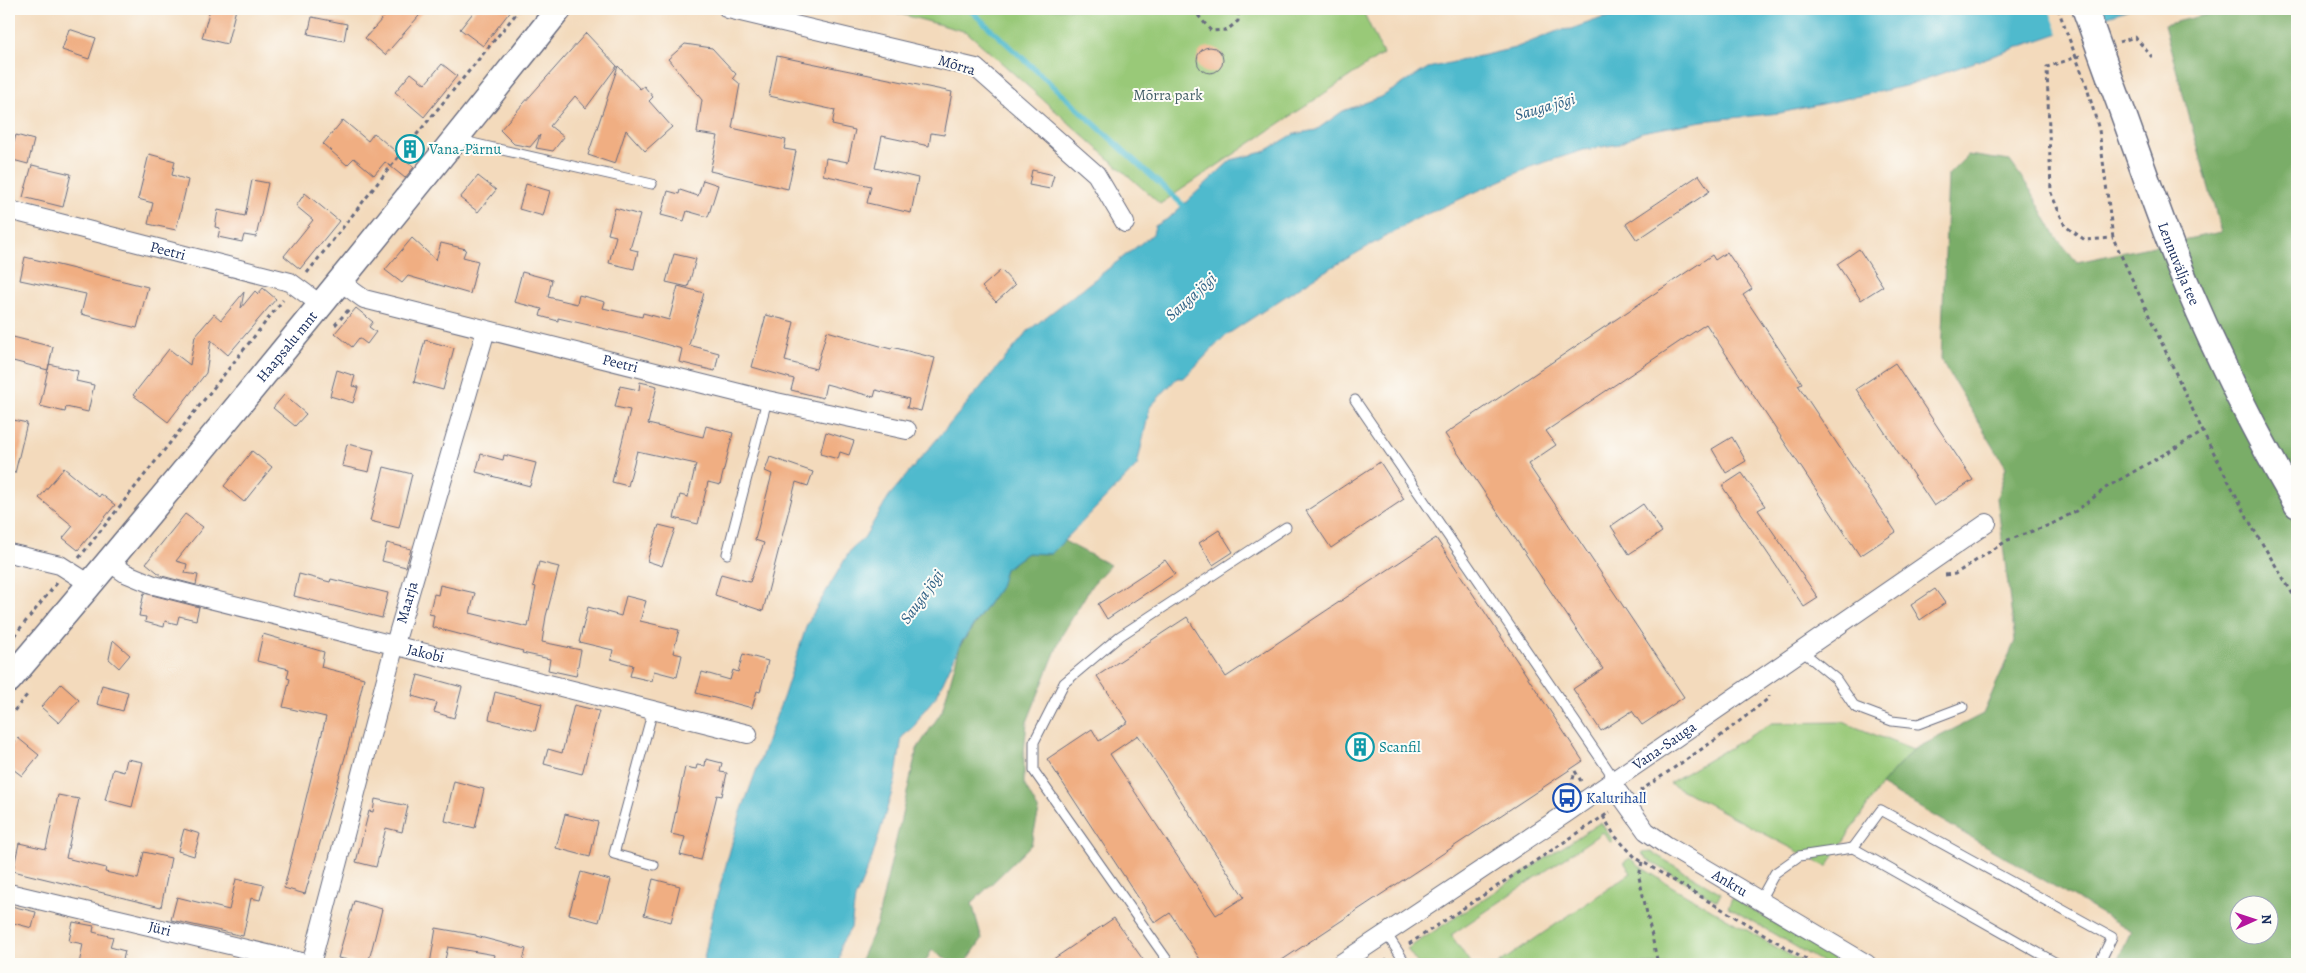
<svg xmlns="http://www.w3.org/2000/svg" width="2306" height="973" font-family="Alegreya,serif">
<rect width="100%" height="100%" fill="#fdfcf7"/>
<filter id="ink" filterUnits="userSpaceOnUse"><feTurbulence type="fractalNoise" baseFrequency=".02" numOctaves="2"/><feDisplacementMap in="SourceGraphic" scale="10" xChannelSelector="R" yChannelSelector="G"/><feConvolveMatrix kernelMatrix="1 2 1 2 8 2 1 2 1" color-interpolation-filters="sRGB"/></filter>
<filter id="wash" filterUnits="userSpaceOnUse"><feTurbulence type="fractalNoise" baseFrequency=".0096" numOctaves="4" result="noise"/><feDisplacementMap in="SourceGraphic" scale="20" xChannelSelector="R" yChannelSelector="G"/><feGaussianBlur stdDeviation="1.12" result="paint"/><feColorMatrix in="noise" values="0 0 0 0 0 0 0 0 0 0 0 0 0 0 0 0 0 1.4 0 .05"/><feComposite in="paint" operator="in"/></filter>
<g filter="url(#wash)">
<rect width="100%" height="100%" fill="#f3dabc"/>
<!-- green -->
<g fill="#99c978" stroke="#5a7c6b">
<polygon points="882,9 1362,9 1383,54 1160,204 967,32"/>
<polygon points="1843,722 1913,750 1881,785 1827,867 1669,783 1772,723"/>
<polygon points="1601,822 1613,841 1610,842 1603,832 1451,935 1471,964 1418,964 1407,949"/>
<polygon points="1651,852 1721,893 1717,901 1648,860 1641,853"/>
<polygon points="1630,858 1639,866 1673,887 1805,964 1498,964 1631,873 1624,862"/>
<polygon points="1732,898 1844,964 1825,964 1728,907"/>
</g>
<!-- forest -->
<g fill="#7aad68" stroke="#4a6e63" fill-rule="evenodd">
<path d="M2229,9h68v955h-181l15,-33 -250,-146 32,-35 70,-36 32,-73 -18,-143 9,-31 -65,-107 7,-185 20,-20 42,6 21,30 25,46 21,25 144,-30 -57,-207zM2238,906h30v30h-30z"/>
<polygon points="1064,541 1110,565 1092,585 1062,635 1027,722 1024,753 1024,784 1039,811 1031,845 972,903 982,939 965,964 955,964 932,950 924,964 859,964 877,923 917,749 942,711 960,646 998,590 1005,569 1027,553 1051,554"/>
</g>
<!-- water -->
<polygon fill="#50bacd" stroke="#367496" points="1647,9 2129,9 1905,86 1780,113 1702,121 1642,132 1619,144 1584,150 1533,166 1416,219 1315,277 1225,336 1184,378 1177,378 1150,407 1137,466 1051,554 1027,553 1005,569 1000,587 961,643 937,695 922,713 914,727 902,737 895,782 872,858 855,899 851,928 841,944 839,964 703,964 713,911 740,815 784,695 807,624 851,549 864,538 889,496 1029,330 1153,234 1155,226 1169,218 1231,160 1264,152 1294,134 1316,130 1343,111 1383,96 1428,68 1515,48 1560,30 1571,29 1602,18 1619,17"/>
<!-- pier -->
<polygon fill="#f3dabc" points="2049,9 2099,9 2104,21 2059,35"/>
<g fill="none" stroke-linecap="round" stroke-linejoin="round">
<!-- stream -->
<polyline stroke="#50bacd" stroke-width="5.5" points="969,9 1183,205"/>
</g>
<g id="blocks">
<!-- building -->
<g fill="#f0ae82" fill-rule="evenodd">
<polygon points="210,9 236,9 227,44 202,38"/>
<polygon points="391,9 425,9 385,55 365,38"/>
<polygon points="476,9 512,9 483,46 460,29"/>
<polygon points="312,17 347,24 344,41 308,34"/>
<polygon points="69,29 96,38 89,59 62,50"/>
<polygon points="586,33 617,66 586,108 575,96 550,126 564,137 553,151 536,148 540,135 530,147 514,144 500,130"/>
<polygon points="685,44 712,48 736,74 733,78 740,84 732,128 786,140 784,149 796,151 788,189 710,171 718,136 697,133 702,100 668,59"/>
<circle cx="1210" cy="60" r="13"/>
<polygon points="777,56 952,92 944,135 931,133 929,146 882,136 875,168 918,178 911,213 867,203 871,186 823,175 826,158 848,162 855,130 832,125 835,110 769,96"/>
<polygon points="442,64 457,76 424,117 395,92 411,73 425,84"/>
<polygon points="618,66 640,89 644,86 653,97 649,101 672,127 645,151 626,130 615,164 588,155"/>
<polygon points="343,120 368,141 374,133 414,167 405,178 385,162 374,175 354,158 347,165 323,144"/>
<polygon points="16,135 34,140 28,164 9,159"/>
<polygon points="149,154 175,161 172,175 188,180 176,230 148,224 153,203 138,199"/>
<polygon points="32,165 71,174 63,207 23,197"/>
<polygon points="1032,170 1054,175 1050,189 1029,185"/>
<polygon points="1699,175 1710,191 1637,240 1626,224"/>
<polygon points="478,176 496,190 478,212 460,198"/>
<polygon points="252,180 268,183 256,237 244,235 242,242 218,237 220,228 215,227 218,210 245,216"/>
<polygon points="703,180 718,185 708,217 687,211 684,221 661,215 668,191 679,194 680,190 698,196"/>
<polygon points="526,184 550,191 543,216 519,209"/>
<polygon points="305,193 339,221 300,269 284,256 313,220 296,206"/>
<polygon points="615,208 640,215 630,249 638,251 634,269 609,263 616,236 608,234"/>
<polygon points="412,238 436,260 441,243 466,249 463,257 478,261 470,294 408,276 402,283 385,270"/>
<polygon points="1859,249 1883,286 1861,300 1837,264"/>
<polygon points="1727,252 1752,289 1743,295 1802,383 1798,385 1896,532 1860,556 1706,324 1546,431 1556,445 1528,464 1684,697 1642,725 1632,711 1601,731 1573,689 1603,669 1445,434 1712,255 1715,260"/>
<polygon points="674,254 696,259 688,287 666,282"/>
<polygon points="25,257 148,287 137,328 81,314 86,294 20,280"/>
<polygon points="1001,270 1015,285 996,302 982,287"/>
<polygon points="522,272 552,280 548,297 577,304 579,295 605,302 603,308 642,317 643,313 669,320 678,286 704,293 689,345 719,353 715,371 679,362 682,349 637,336 558,318 558,321 540,316 542,309 514,302"/>
<polygon points="263,288 276,299 228,355 211,340 206,373 168,422 133,395 169,349 190,365 195,336 214,314 221,320 244,292 241,308 255,291 258,294"/>
<polygon points="356,308 373,322 369,327 376,332 367,344 359,338 352,347 335,333"/>
<polygon points="766,315 794,322 785,361 816,369 827,331 891,349 892,347 935,358 921,411 907,408 909,399 876,390 874,397 826,384 823,398 791,390 794,379 752,367"/>
<polygon points="9,336 53,347 48,370 9,360"/>
<polygon points="425,340 454,348 443,390 414,382"/>
<polygon points="1895,363 1973,480 1934,506 1856,389"/>
<polygon points="49,364 78,371 76,381 94,385 88,412 66,407 65,412 40,406"/>
<polygon points="337,370 355,376 352,386 358,387 353,403 330,396"/>
<polygon points="640,382 657,386 648,424 703,437 706,426 733,433 720,485 708,482 698,524 674,518 680,495 688,497 696,464 637,451 628,486 612,482 630,410 615,407 620,386 639,390"/>
<polygon points="284,395 306,414 295,426 273,408"/>
<polygon points="9,419 27,423 15,473 9,472"/>
<polygon points="826,432 854,441 849,455 840,452 838,459 820,454"/>
<polygon points="1732,437 1746,461 1726,473 1712,449"/>
<polygon points="347,444 374,450 369,472 342,466"/>
<polygon points="252,451 272,467 244,502 224,486"/>
<polygon points="481,454 503,460 504,455 536,463 530,486 476,472"/>
<polygon points="770,457 813,472 808,486 796,482 763,611 715,595 721,574 750,582 764,543 755,540 772,474 765,471"/>
<polygon points="1380,462 1404,499 1331,548 1306,511"/>
<polygon points="384,467 412,474 399,528 370,521"/>
<polygon points="64,468 99,497 101,494 115,505 78,550 63,538 73,526 39,498"/>
<polygon points="1742,473 1765,506 1758,510 1818,598 1804,607 1722,486"/>
<polygon points="1643,504 1662,532 1629,554 1611,526"/>
<polygon points="185,514 203,527 176,561 187,564 185,573 198,575 196,585 162,576 146,563"/>
<polygon points="659,525 675,529 662,566 647,561"/>
<polygon points="1219,530 1233,552 1213,565 1199,543"/>
<path d="M1436,538l147,223 -307,203h-73l-33,-51 -15,10 -108,-164 45,-30 7,12 29,-19 -31,-46 90,-59 39,60zM1138,735l106,162 -28,18 -106,-161z"/>
<polygon points="387,543 411,549 406,567 382,561"/>
<polygon points="1165,560 1175,574 1107,619 1098,604"/>
<polygon points="539,562 559,567 546,616 542,642 581,650 576,676 548,670 550,659 522,653 523,651 432,627 434,615 429,614 434,594 438,595 440,585 475,593 470,613 528,627 536,587 533,586"/>
<polygon points="299,574 330,582 331,579 388,593 382,618 294,596"/>
<polygon points="1935,589 1945,603 1920,620 1911,605"/>
<polygon points="144,593 199,607 196,620 179,616 177,624 165,621 164,627 145,622 146,617 139,616"/>
<polygon points="626,596 646,601 640,621 679,630 673,653 682,655 677,677 654,671 652,681 630,676 633,665 611,659 613,650 579,642 588,607 621,616"/>
<polygon points="263,634 324,652 321,667 364,678 348,747 305,894 284,888 326,717 283,707 290,679 287,678 289,669 257,661"/>
<polygon points="113,640 130,655 119,668 109,659"/>
<polygon points="743,654 768,661 760,692 757,691 752,708 696,693 702,672 730,680 733,670 738,672"/>
<polygon points="418,675 462,687 454,718 434,712 437,703 412,696"/>
<polygon points="61,684 79,700 59,723 41,707"/>
<polygon points="102,685 128,692 123,711 97,704"/>
<polygon points="495,692 542,704 535,731 489,719"/>
<polygon points="574,705 599,711 582,774 544,764 548,749 562,753"/>
<polygon points="18,738 39,755 22,776 9,766 9,749"/>
<polygon points="127,759 143,762 132,807 105,800 113,769 124,772"/>
<polygon points="706,759 722,763 720,772 727,773 722,796 717,795 701,860 680,855 685,837 671,834 685,767 696,769 697,765 705,766"/>
<polygon points="454,781 484,789 475,828 445,821"/>
<polygon points="58,795 79,799 66,858 106,868 105,872 138,879 144,852 171,858 161,907 13,871 19,843 46,849"/>
<polygon points="375,799 408,806 402,832 386,828 376,867 356,862 369,811 373,812"/>
<polygon points="565,814 598,822 590,857 556,848"/>
<polygon points="184,829 200,834 194,856 178,851"/>
<polygon points="581,872 610,880 599,922 569,914"/>
<polygon points="236,879 264,885 260,900 251,898 243,936 171,920 177,897 229,910"/>
<polygon points="653,879 680,886 671,922 644,915"/>
<polygon points="354,901 382,909 368,964 338,958"/>
<polygon points="11,906 36,912 32,928 9,922"/>
<polygon points="1114,918 1146,964 1046,964"/>
<polygon points="73,922 94,926 93,932 113,937 110,947 125,951 122,964 79,964 83,944 69,941"/>
<polygon points="436,928 476,935 476,936 526,949 522,964 493,964 495,955 448,947 444,964 430,964"/>
</g>
</g>
</g>
<g filter="url(#ink)">
<use href="#blocks" fill-opacity="0" stroke="#676b7f" stroke-width="1"/>
<g fill="none" stroke-linecap="round" stroke-linejoin="round">
<defs>
<g id="service">
<polyline points="459,134 472,143 652,184"/>
<polyline points="1355,400 1609,771 1611,782"/>
<polyline points="727,554 767,400"/>
<polyline points="1802,651 1836,679 1855,707 1892,721 1918,724 1963,707"/>
<polyline points="653,710 614,854 654,865"/>
<polyline points="1853,848 1881,810 2112,937 2099,964"/>
<polyline points="1760,900 1775,873 1799,856 1853,848 2058,964"/>
<polyline points="1386,933 1406,964"/>
<polyline points="1170,964 1034,771 1034,742 1064,683 1120,636 1286,527"/>
</g>
<g id="minor">
<polyline points="728,9 976,68 1096,174 1125,223"/>
<path id="s1" d="M9,210l281,72 30,22"/>
<path id="s2" d="M339,281l25,18 403,101 140,30"/>
<polyline points="9,553 60,565 90,584"/>
<path id="s3" d="M109,562l16,11 29,12 594,149"/>
<path id="s4" d="M1611,782l35,49 20,14 201,119"/>
<path id="s5" d="M9,893l301,71"/>
<path id="s6" d="M311,964l84,-320 91,-314"/>
<path id="s7" d="M1340,964l225,-150 422,-291"/>
</g>
<g id="secondary">
<path id="s8" d="M2110,78c26,68 48,139 77,207 32,75 69,149 110,220"/>
<path id="s9" d="M9,680c187,-220 370,-445 550,-671"/>
</g>
</defs>
<!-- service casing -->
<use href="#service" stroke="#676b7f" stroke-width="11"/>
<!-- minor casing -->
<use href="#minor" stroke="#676b7f" stroke-width="20"/>
<!-- secondary casing -->
<use href="#secondary" stroke="#676b7f" stroke-width="28"/>
<!-- path -->
<g stroke="#676b7f" stroke-width="3" stroke-dasharray="4 4" stroke-linecap="butt">
<polyline points="1193,9 1211,31 1227,30 1238,21 1239,9"/>
<polyline points="2119,42 2135,37 2152,57"/>
<polyline points="2080,56 2047,67 2051,193 2065,226 2085,240 2113,238"/>
<polyline points="2086,84 2099,130 2113,238 2203,432 2254,530 2297,601"/>
<polyline points="307,273 395,161 520,9"/>
<polyline points="335,325 349,309"/>
<polyline points="79,558 283,300"/>
<polyline points="1945,575 1955,574 2008,540 2052,524 2076,511 2107,487 2203,432"/>
<polyline points="9,642 57,583"/>
<polyline points="9,717 27,695"/>
<polyline points="1575,771 1581,781"/>
<polyline points="1571,787 1575,771"/>
<polyline points="1640,791 1718,738 1769,698 1769,696"/>
<polyline points="1603,816 1615,836 1636,858 1814,964"/>
<polyline points="1642,862 1639,877 1658,964"/>
<polyline points="1409,944 1610,812"/>
<polyline points="1379,964 1387,959"/>
</g>
<!-- service -->
<use href="#service" stroke="#fff" stroke-width="9"/>
<!-- minor -->
<use href="#minor" stroke="#fff" stroke-width="18"/>
<!-- secondary -->
<use href="#secondary" stroke="#fff" stroke-width="25"/>
<defs>
<polyline id="secondary-bridge" points="2085,9 2110,78"/>
</defs>
<!-- secondary-bridge casing -->
<use href="#secondary-bridge" stroke="#676b7f" stroke-width="28" stroke-linecap="butt"/>
<!-- path-bridge -->
<polyline stroke="#676b7f" stroke-width="3" stroke-dasharray="4 4" stroke-linecap="butt" points="2058,9 2086,84"/>
<!-- secondary-bridge -->
<use href="#secondary-bridge" stroke="#fff" stroke-width="25"/>
</g>
</g>
<!-- icons -->
<defs>
<symbol id="building-ring" viewBox="-11 -11 22 22"><circle r="9.5" fill="#fdfcf7" stroke="#0f9aa8" stroke-width="1.5"/><path d="M-4-6H4V6H1V3H-1V6H-4ZM-2.5-4.3h1.7v1.8h-1.7ZM.8-4.3h1.7v1.8H.8ZM-2.5-1h1.7V.8h-1.7ZM.8-1h1.7V.8H.8Z" fill="#0f9aa8"/></symbol>
<symbol id="bus-ring" viewBox="-11 -11 22 22"><circle r="9.5" fill="#fdfcf7" stroke="#1a4fb4" stroke-width="1.5"/><path d="M-5-6H5V4H4V6H2V4H-2V6H-4V4H-5ZM-3.5-4V0h7V-4ZM-3.5 1.2v1.5H-2V1.2ZM2 1.2v1.5H3.5V1.2Z" fill="#1a4fb4"/></symbol>
</defs>
<g fill-rule="evenodd">
<use href="#building-ring" x="394" y="133" width="32" height="32"/>
<use href="#building-ring" x="1344" y="731" width="32" height="32"/>
<use href="#bus-ring" x="1551" y="782" width="32" height="32"/>
</g>
<g text-anchor="middle" dominant-baseline="central" stroke-width="4" stroke-linejoin="round" paint-order="stroke">
<!-- street labels -->
<g font-size="15" fill="#1b2f5e" stroke="#fdfcf7">
<text transform="translate(957 65) rotate(17)">Mõrra</text>
<text stroke="none"><textPath href="#s1" startOffset="164">Peetri</textPath></text>
<text stroke="none"><textPath href="#s8" startOffset="198">Lennuvälja tee</textPath></text>
<text stroke="none"><textPath href="#s9" startOffset="434">Haapsalu mnt</textPath></text>
<text stroke="none"><textPath href="#s2" startOffset="295">Peetri</textPath></text>
<text stroke="none"><textPath href="#s6" startOffset="374">Maarja</textPath></text>
<text stroke="none"><textPath href="#s3" startOffset="331">Jakobi</textPath></text>
<text stroke="none"><textPath href="#s7" startOffset="391">Vana-Sauga</textPath></text>
<text stroke="none"><textPath href="#s4" startOffset="159">Ankru</textPath></text>
<text stroke="none"><textPath href="#s5" startOffset="155">Jüri</textPath></text>
</g>
<!-- park labels -->
<g font-size="15" fill="#415d66" stroke="#fdfcf7">
<text x="1168" y="95">Mõrra park</text>
</g>
<!-- culture labels -->
<g font-size="15" fill="#0d838f" stroke="#fdfcf7" text-anchor="start">
<text x="429" y="149">Vana-Pärnu</text>
<text x="1379" y="747">Scanfil</text>
</g>
<!-- transit labels -->
<g font-size="15" fill="#164399" stroke="#fdfcf7" text-anchor="start">
<text x="1586" y="798">Kalurihall</text>
</g>
<!-- water labels -->
<g font-size="16" font-style="italic" fill="#2e6085" stroke="#fdfcf7">
<text transform="translate(1545 107) rotate(-16)">Sauga jõgi</text>
<text transform="translate(1191 297) rotate(-42)">Sauga jõgi</text>
<text transform="translate(922 597) rotate(-54)">Sauga jõgi</text>
</g>
</g>
<!-- margin -->
<rect width="2306" height="973" fill="none" stroke="#fdfcf7" stroke-width="30"/>
<!-- north arrow -->
<g transform="translate(2254 920) rotate(87)"><circle r="24" fill="#fdfcf7" stroke="#a3aaba"/>
<path d="M0-4L9 19L0 12L-9 19Z" fill="#b5179e"/>
<text y="-8" font-size="14" font-weight="bold" text-anchor="middle" fill="#1b2f5e">N</text>
</g>
</svg>
